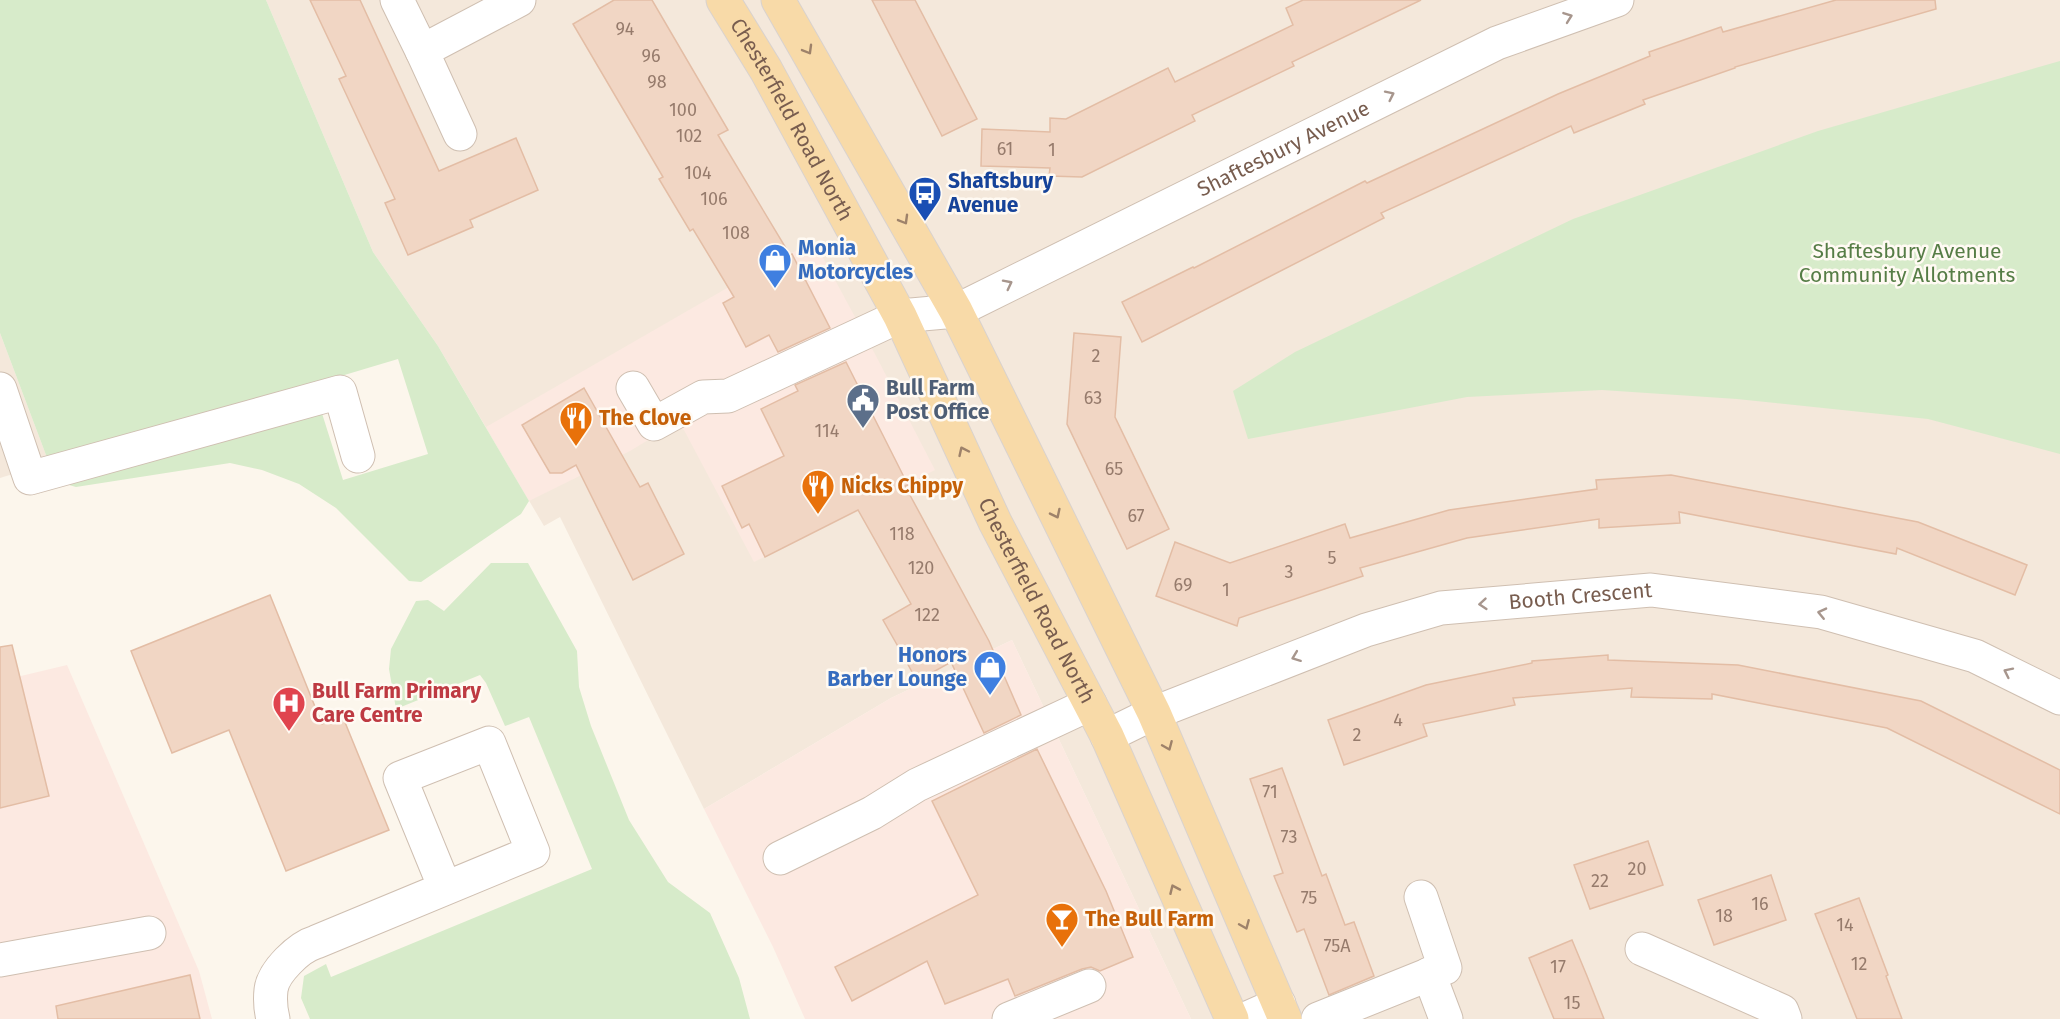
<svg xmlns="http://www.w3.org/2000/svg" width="2060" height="1019" font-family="'Fira Sans',sans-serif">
<rect width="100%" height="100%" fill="#fcf6ec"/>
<!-- residential -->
<g fill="#f4e8db">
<polygon points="266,0 2060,0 2060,1019 1191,1019 1012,640 891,698 704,809 560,517 544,526 438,346 373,252"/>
<polygon points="0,333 49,463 0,478"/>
</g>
<!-- commercial -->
<g fill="#fce9e1">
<polygon points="814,241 875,354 935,470 754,562 684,430 673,425 630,451 529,501 486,427 741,280"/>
<polygon points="1012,640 1191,1019 805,1019 773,947 704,809 891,698"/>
<polygon points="67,665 199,971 212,1019 0,1019 0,681"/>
</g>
<!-- green -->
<g fill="#d7ebca">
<polygon points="0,0 266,0 373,252 438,346 529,501 521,514 421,582 409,581 336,508 299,484 262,470 230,463 76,487 69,485 65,480 320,407 343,480 428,454 398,359 49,463 0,333"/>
<polygon points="2060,61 2060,454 1928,419 1737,399 1602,390 1467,397 1248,439 1233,391 1295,352 1573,219 1818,131"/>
<polygon points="491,563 528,563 577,651 579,687 591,726 629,820 668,882 710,913 739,978 750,1019 310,1019 301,998 304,976 326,964 331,977 592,869 529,717 505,726 486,683 480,675 396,709 389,669 391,649 416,601 428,600 444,611"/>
</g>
<!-- building -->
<g fill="#f1d6c4" stroke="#e3bda5" stroke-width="1.5">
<polygon points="310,0 360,0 439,171 516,138 538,190 470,220 473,227 408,255 385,203 395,199 339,79 346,76"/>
<polygon points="614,0 652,0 728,130 718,135 790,255 792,254 830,328 778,352 769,335 746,347 723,303 734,297 693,229 690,231 659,179 663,177 573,24"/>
<polygon points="872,0 915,0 977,119 942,136"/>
<polygon points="1303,0 1421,0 1292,62 1294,66 1192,115 1195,121 1082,177 1049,176 1050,168 981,166 982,129 1050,132 1050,118 1066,119 1168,68 1175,82 1293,25 1286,8"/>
<polygon points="1836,0 1935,0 1936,9 1735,67 1735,68 1643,100 1645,104 1574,133 1571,126 1381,213 1384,218 1142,342 1122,302 1193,267 1194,268 1365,181 1367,183 1558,94 1650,56 1649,52 1721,27 1723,32"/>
<polygon points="1074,333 1121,337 1115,417 1169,529 1127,549 1067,424"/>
<polygon points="846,362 908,485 905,486 989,641 1021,715 984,733 951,662 917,681 900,650 883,620 911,604 858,510 765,557 749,524 742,528 722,486 784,456 761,409 798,391 795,385"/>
<polygon points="584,388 640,487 648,483 684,554 633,580 576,465 562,473 550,473 522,425"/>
<polygon points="1671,475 1918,522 2027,565 2015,595 1897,548 1896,554 1679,512 1680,523 1599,528 1599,519 1467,538 1360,568 1363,576 1239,618 1237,626 1156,596 1175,542 1230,563 1345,524 1350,538 1449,510 1597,489 1596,480"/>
<polygon points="270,595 322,724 342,715 389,830 286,871 229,730 172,753 131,651"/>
<polygon points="12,645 49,796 0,808 0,647"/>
<polygon points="1608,655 1608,660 1738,665 1921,701 2060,770 2060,814 1887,728 1712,694 1712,699 1631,697 1632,688 1513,698 1515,705 1423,724 1427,736 1344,765 1328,720 1426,685 1532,663 1532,661"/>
<polygon points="1037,749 1106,891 1133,957 1100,971 1091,967 1082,969 1015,996 1008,979 945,1004 927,961 852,1001 835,967 978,895 932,801"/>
<polygon points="1282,768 1322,876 1326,874 1345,925 1354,922 1374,976 1329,995 1304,929 1297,932 1274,876 1283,873 1250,779"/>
<polygon points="1648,841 1663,885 1590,909 1574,865"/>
<polygon points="1771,875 1786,920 1714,945 1698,900"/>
<polygon points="1859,898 1888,975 1886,976 1902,1019 1857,1019 1815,914"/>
<polygon points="1572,940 1587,976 1604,1019 1554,1019 1529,958"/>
<polygon points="190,975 200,1019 58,1019 56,1006"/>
</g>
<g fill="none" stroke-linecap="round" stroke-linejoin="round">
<defs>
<g id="minor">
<polyline points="397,0 422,51"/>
<polyline points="460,134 422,51 519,0"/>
<path id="s1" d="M633,388l21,36 49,-27 25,-1 172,-80 56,-5 541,-268 120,-43"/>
<polyline points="0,389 30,478 340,392 358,456"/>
<path id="s2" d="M1107,736l47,-23 212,-83 75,-22 210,-18 170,22 154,44 85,42"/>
<polyline points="780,858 872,813 917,785 1090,704"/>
<polyline points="1642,949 1782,1011 1785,1019"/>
<polyline points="0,960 149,933"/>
<polyline points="1429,974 1446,1019"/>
<path d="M273,1019c-2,-8 -3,-20 -2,-29 2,-18 28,-43 45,-48l217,-90 -44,-109 -89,35 45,110"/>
<polyline points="1009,1019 1089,986"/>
<polyline points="1245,1019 1279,1004"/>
<polyline points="1318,1019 1445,968 1421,897"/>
</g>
<g id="major">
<path id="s3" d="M723,0l43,70 134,246 95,206 112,214 125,283"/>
<polyline points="778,0 956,311 1154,713 1285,1019"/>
</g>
</defs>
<!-- minor casing -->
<use href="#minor" stroke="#cfbfb1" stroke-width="35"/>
<!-- major casing -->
<use href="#major" stroke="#d9d2ce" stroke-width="35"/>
<!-- minor -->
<use href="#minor" stroke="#fff" stroke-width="33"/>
<!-- major -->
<use href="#major" stroke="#f8daa8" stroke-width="33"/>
</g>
<!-- one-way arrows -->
<defs><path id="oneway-chevron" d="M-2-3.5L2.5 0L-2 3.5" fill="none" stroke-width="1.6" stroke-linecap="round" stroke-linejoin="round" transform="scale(1.5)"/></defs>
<g stroke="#a7968d">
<use href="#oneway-chevron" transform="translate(1568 17) rotate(-20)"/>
<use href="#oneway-chevron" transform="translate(1390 95) rotate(-26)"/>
<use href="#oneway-chevron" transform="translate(1008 284) rotate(-27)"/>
<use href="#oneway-chevron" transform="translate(1483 604) rotate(175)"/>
<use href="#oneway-chevron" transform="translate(1822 613) rotate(-167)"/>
<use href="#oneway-chevron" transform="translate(1296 657) rotate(159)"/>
<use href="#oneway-chevron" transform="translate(2008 672) rotate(-154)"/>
</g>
<g stroke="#9e826a">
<use href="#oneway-chevron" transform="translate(808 50) rotate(60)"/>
<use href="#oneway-chevron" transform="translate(904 220) rotate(60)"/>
<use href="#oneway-chevron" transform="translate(963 451) rotate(-115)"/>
<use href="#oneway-chevron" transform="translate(1056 514) rotate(64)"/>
<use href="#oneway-chevron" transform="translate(1168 746) rotate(67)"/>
<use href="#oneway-chevron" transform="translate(1174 889) rotate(-114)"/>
<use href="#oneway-chevron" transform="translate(1245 925) rotate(67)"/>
</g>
<!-- icons -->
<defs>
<symbol id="bus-pin" viewBox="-11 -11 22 30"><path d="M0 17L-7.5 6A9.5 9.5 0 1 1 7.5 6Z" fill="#1a4fb4" stroke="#fffaf3"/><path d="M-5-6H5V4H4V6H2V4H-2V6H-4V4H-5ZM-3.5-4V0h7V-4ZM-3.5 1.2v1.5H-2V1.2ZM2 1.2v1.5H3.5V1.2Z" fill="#fff"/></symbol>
<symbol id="shop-pin" viewBox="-11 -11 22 30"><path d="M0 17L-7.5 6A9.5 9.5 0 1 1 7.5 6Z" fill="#3f7fe0" stroke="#fffaf3"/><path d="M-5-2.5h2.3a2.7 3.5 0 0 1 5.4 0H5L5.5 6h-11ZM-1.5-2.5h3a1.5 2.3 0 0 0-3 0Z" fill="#fff"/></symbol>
<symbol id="civic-pin" viewBox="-11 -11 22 30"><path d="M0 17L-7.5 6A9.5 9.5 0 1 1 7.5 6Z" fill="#5c6f8a" stroke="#fffaf3"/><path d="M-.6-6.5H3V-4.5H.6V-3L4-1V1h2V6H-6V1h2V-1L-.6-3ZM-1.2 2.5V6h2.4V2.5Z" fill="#fff"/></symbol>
<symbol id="restaurant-pin" viewBox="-11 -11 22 30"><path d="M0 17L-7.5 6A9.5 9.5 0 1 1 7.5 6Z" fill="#e8710a" stroke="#fffaf3"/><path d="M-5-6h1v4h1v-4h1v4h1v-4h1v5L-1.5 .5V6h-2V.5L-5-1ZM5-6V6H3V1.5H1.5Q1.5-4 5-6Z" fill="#fff"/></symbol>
<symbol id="hospital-pin" viewBox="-11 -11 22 30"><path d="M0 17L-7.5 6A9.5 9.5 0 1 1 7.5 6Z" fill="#e0444e" stroke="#fffaf3"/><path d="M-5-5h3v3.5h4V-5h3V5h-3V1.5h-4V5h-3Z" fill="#fff"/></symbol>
<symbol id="bar-pin" viewBox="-11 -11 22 30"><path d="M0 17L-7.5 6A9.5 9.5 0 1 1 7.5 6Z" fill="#e8710a" stroke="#fffaf3"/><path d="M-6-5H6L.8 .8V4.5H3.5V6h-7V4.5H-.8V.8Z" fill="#fff"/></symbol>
</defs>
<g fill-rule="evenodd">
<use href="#bus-pin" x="906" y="174" width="38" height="52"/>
<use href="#shop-pin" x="756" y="241" width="38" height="52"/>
<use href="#civic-pin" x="844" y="381" width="38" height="52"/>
<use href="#restaurant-pin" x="557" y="399" width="38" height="52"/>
<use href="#restaurant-pin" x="799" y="467" width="38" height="52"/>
<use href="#shop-pin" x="971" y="648" width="38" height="52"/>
<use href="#hospital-pin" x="270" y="684" width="38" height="52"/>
<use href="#bar-pin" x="1043" y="900" width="38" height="52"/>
</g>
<g text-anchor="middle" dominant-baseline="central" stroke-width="5" stroke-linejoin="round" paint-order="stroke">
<!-- number labels -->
<g font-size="18" fill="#967b6c">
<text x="625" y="29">94</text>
<text x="651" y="56">96</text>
<text x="657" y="82">98</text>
<text x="683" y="110">100</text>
<text x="689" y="136">102</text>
<text x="1005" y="149">61</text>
<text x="1052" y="150">1</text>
<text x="698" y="173">104</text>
<text x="714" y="199">106</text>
<text x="736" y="233">108</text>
<text x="1096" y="356">2</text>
<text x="1093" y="398">63</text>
<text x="827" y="431">114</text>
<text x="1114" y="469">65</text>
<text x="1136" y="516">67</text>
<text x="902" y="534">118</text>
<text x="1332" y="558">5</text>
<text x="921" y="568">120</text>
<text x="1289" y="572">3</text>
<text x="1183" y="585">69</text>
<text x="1226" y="590">1</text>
<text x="927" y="615">122</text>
<text x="1398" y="720">4</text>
<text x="1357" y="735">2</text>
<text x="1270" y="792">71</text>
<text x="1289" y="837">73</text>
<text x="1637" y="869">20</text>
<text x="1600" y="881">22</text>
<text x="1309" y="898">75</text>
<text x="1760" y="904">16</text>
<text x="1724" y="916">18</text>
<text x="1845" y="925">14</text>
<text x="1337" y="946">75A</text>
<text x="1859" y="964">12</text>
<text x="1558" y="967">17</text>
<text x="1572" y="1003">15</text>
</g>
<!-- street labels -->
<g font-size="21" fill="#785d4f" stroke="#fffaf3">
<text stroke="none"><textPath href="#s3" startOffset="138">Chesterfield Road North</textPath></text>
<text stroke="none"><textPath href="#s1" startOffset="734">Shaftesbury Avenue</textPath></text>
<text stroke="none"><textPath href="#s2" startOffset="498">Booth Crescent</textPath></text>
<text stroke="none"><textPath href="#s3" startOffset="678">Chesterfield Road North</textPath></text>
</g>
<!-- transit labels -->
<g font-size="21" font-weight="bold" fill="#164399" stroke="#fffaf3" text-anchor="start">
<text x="948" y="181">Shaftsbury<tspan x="948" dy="24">Avenue</tspan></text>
</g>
<!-- shop labels -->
<g font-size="21" font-weight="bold" fill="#366cbe" stroke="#fffaf3" text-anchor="start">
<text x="798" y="248">Monia<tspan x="798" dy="24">Motorcycles</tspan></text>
<text x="967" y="655" text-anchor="end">Honors<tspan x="967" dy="24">Barber Lounge</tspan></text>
</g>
<!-- park labels -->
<g font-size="21" fill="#567d46" stroke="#fffaf3">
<text x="1907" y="251">Shaftesbury Avenue<tspan x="1907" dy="24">Community Allotments</tspan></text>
</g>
<!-- service labels -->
<g font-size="21" font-weight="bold" fill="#4e5e75" stroke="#fffaf3" text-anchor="start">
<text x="886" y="388">Bull Farm<tspan x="886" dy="24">Post Office</tspan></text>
</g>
<!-- food labels -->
<g font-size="21" font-weight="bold" fill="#c56008" stroke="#fffaf3" text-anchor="start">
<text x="599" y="418">The Clove</text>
<text x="841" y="486">Nicks Chippy</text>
<text x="1085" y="919">The Bull Farm</text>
</g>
<!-- health labels -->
<g font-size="21" font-weight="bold" fill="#be3a42" stroke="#fffaf3" text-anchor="start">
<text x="312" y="691">Bull Farm Primary<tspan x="312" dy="24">Care Centre</tspan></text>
</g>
</g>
</svg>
